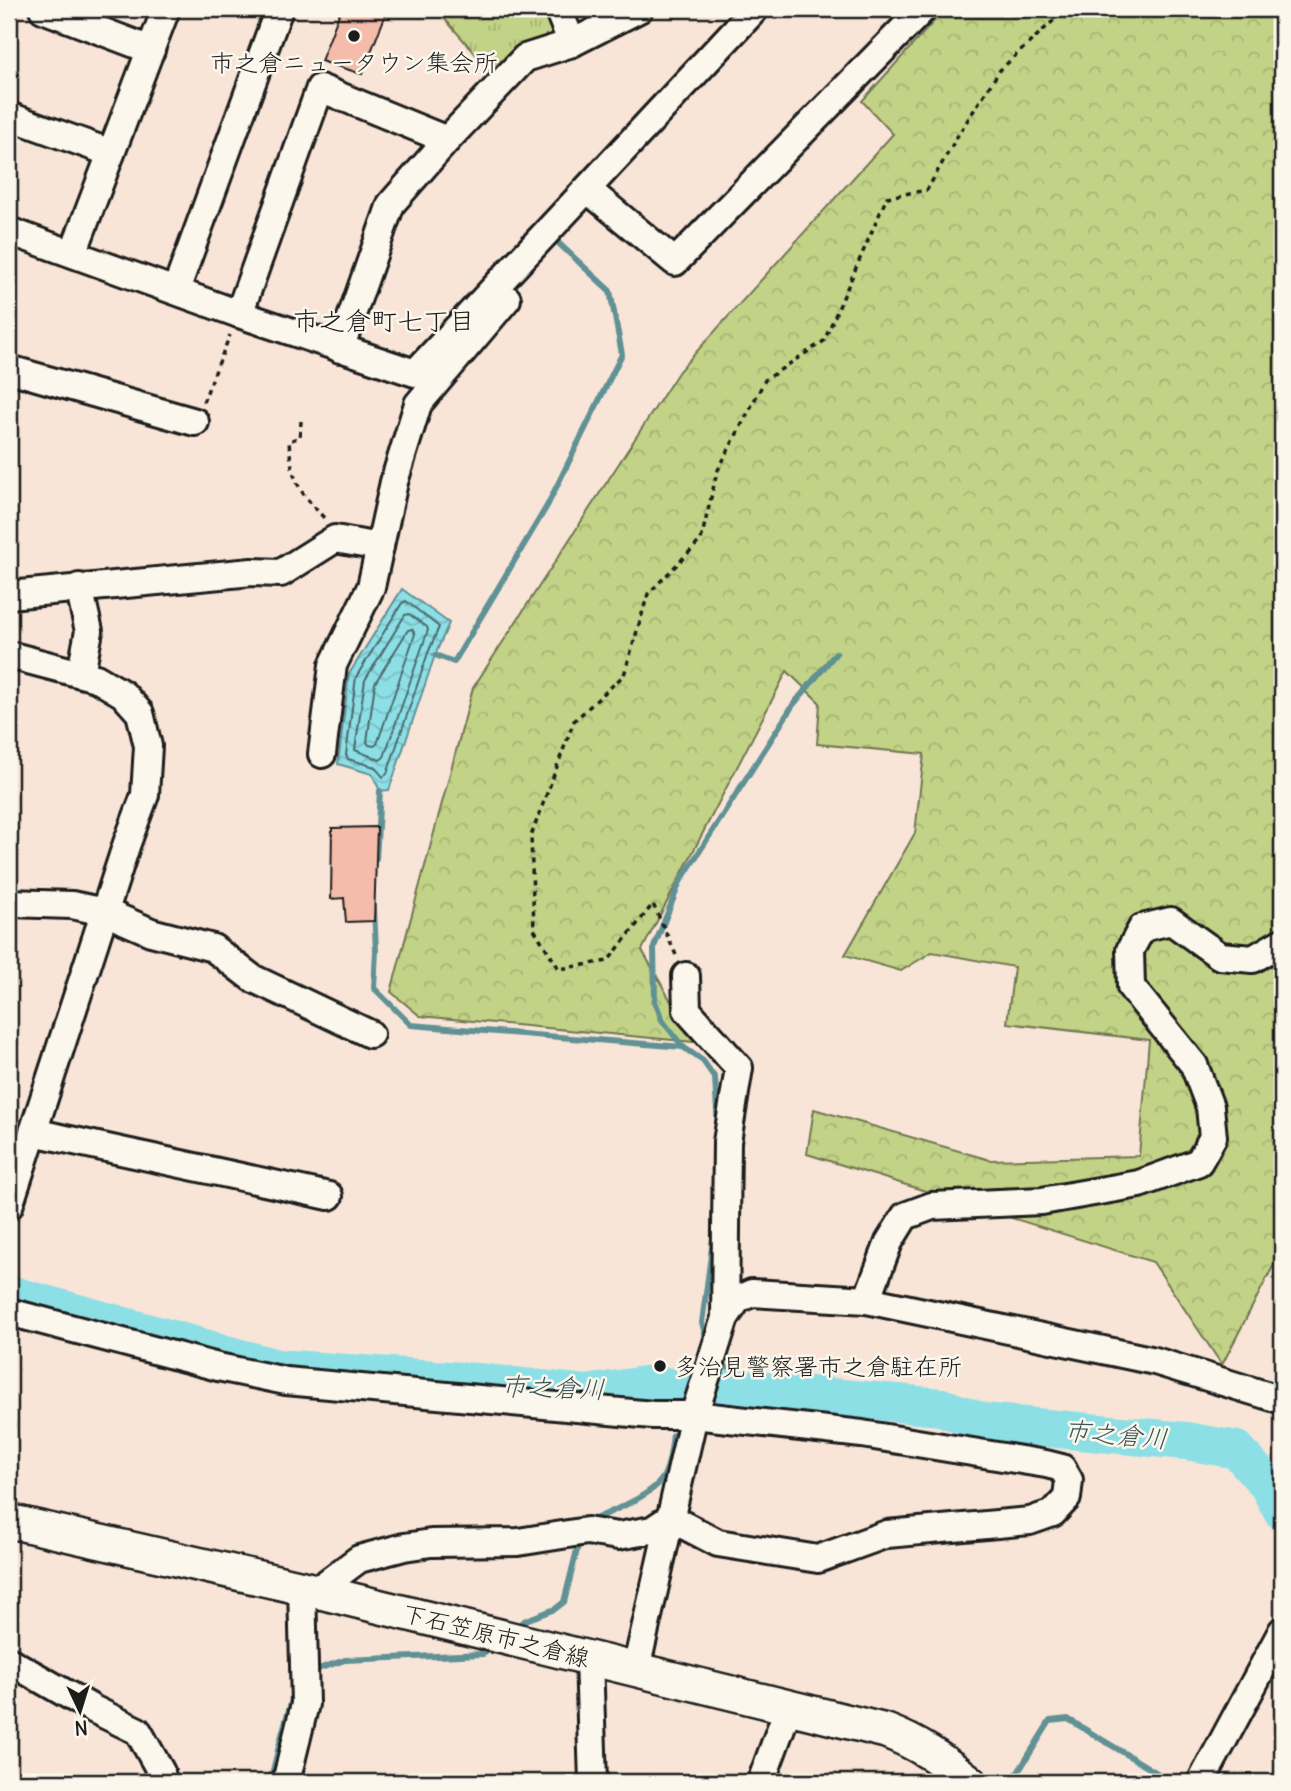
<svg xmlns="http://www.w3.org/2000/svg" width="1291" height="1791" font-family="Delius,'Klee One',sans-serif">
<defs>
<pattern id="grass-tufts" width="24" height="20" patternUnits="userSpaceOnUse" patternTransform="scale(1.75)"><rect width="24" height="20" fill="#c2d286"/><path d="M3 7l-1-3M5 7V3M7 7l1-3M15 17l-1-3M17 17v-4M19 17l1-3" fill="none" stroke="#a6b473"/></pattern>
<pattern id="forest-crowns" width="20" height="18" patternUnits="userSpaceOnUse" patternTransform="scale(1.75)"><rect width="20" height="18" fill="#c2d286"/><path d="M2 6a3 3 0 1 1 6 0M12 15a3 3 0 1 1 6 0" fill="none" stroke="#a6b473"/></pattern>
<pattern id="water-waves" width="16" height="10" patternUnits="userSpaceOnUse" patternTransform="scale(1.75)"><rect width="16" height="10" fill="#8ddfe6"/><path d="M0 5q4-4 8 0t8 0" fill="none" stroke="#79bfc5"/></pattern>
</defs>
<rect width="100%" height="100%" fill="#f9e5d8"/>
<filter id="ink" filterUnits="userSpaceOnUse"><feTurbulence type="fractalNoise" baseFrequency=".0143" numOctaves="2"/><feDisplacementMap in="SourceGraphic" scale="14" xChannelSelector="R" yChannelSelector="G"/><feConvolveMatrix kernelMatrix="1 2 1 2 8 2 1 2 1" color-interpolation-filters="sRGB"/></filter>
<g filter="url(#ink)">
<!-- grass -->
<polygon fill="url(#grass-tufts)" stroke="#6f7751" stroke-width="2" points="436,9 558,9 572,43 501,83"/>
<!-- forest -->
<polygon fill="url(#forest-crowns)" stroke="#6f7751" stroke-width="2" points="945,9 1282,9 1282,1249 1222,1365 1153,1262 807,1154 814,1109 990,1160 1139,1156 1149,1040 1007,1023 1014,967 932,952 901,971 845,955 915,833 924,754 817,744 820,703 787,671 642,950 694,1042 420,1016 391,992 473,688 679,371 893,134 862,101"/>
<!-- water -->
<polygon fill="url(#water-waves)" stroke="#609195" stroke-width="2" points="402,589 449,623 435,655 389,790 380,791 372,774 338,764 349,674"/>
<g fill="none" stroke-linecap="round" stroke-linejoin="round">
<!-- shore -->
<g stroke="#496a6d" stroke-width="2">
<polygon points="406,601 439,627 428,653 387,774 383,777 375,767 348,759 346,755 356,677 402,603"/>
<polygon points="409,614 427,627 428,630 384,757 380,760 355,750 365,680 405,615"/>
<polygon points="412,629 415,634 377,744 374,746 369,745 367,742 375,683 408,630"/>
</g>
<!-- stream -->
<g stroke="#609195" stroke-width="6">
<polyline points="435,655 454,662 547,506 622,354 610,291 554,239"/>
<polyline points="376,859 380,791"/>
<polyline points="374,908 376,951 374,988 411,1025 683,1047"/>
<polyline points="718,1128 715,1078 703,1061 683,1047 662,1020 655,1001 654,947 680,882 793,705 836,653"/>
<polyline points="708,1343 702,1323 713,1240"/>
<polyline points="720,1360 745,1389"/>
<polyline points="679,1396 680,1388"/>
<path d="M589,1522c20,-10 61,-25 73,-43 8,-13 9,-30 11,-44"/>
<polyline points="515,1628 526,1620 555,1609 564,1602 580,1538"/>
<polyline points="311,1675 318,1669 345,1660 483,1654 493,1647"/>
<path d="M270,1782c5,-17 19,-82 26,-91"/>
<polyline points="1012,1782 1050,1721 1068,1719 1172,1782"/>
</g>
<!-- river -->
<polyline stroke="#8ddfe6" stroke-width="38" points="9,1294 277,1368 478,1382 586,1394 651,1384 680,1388 745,1389 941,1407 983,1422 1186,1441 1237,1450 1268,1485 1282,1511"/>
</g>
<!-- building -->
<g fill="#f5bcab" stroke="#1c1c1c" stroke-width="2">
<polygon points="341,9 388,9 362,74 321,61"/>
<polygon points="377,827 374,921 346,922 344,898 331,899 332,828"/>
</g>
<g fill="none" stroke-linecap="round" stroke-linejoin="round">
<defs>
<g id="minor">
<polyline points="43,9 151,50"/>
<polyline points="558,9 572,43"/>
<polyline points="9,116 111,153"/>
<polyline points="588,190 675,262 923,9"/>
<polyline points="9,231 239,314 415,373 755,9"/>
<polyline points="73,253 166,9"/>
<polyline points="176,290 279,9"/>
<polyline points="239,314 320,88 447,140"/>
<polyline points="340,349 391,204 447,140 525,58 572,43 639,9"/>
<polyline points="9,369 195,422"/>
<polyline points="79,587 89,631 81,673"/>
<polyline points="9,595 252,572 281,573 335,539 380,547"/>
<polyline points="9,655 96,678 123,694 140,713 148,746 145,795 127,843 9,1206"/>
<polyline points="322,754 333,665 371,587 394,482 418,404 507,299"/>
<polyline points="9,903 72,905 105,912 151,932 213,948 252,978 370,1034"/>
<polyline points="686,976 687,1010 739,1068 727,1142 725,1318"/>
<polyline points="33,1132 329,1196"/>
<polyline points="867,1300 889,1242 905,1216 932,1206 1042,1201 1139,1184 1199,1162 1213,1137 1210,1107 1194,1065 1131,987 1130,950 1142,928 1171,921 1220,956 1253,959 1282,942"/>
<polyline points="9,1312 218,1367 286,1381 653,1415 694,1415 862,1434 1046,1464 1062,1468 1069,1480 1067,1498 1053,1513 1030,1521 887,1534 818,1559 718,1543 670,1518 652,1530 618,1536 587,1531 518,1542 431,1543 404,1547 359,1559 316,1591"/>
<polyline points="589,1658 593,1782"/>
<polyline points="9,1661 93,1709 138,1731 161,1772 163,1782"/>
<polyline points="636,1669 694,1415 725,1318 738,1299 752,1293 867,1300 1155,1361 1282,1400"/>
<polyline points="286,1782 305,1704 302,1588"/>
<polyline points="761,1782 789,1706"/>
<polyline points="1201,1782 1282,1631"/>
</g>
<path id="major" d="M9,1521l307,70 570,140c34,13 56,29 84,51"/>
</defs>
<!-- minor casing -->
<use href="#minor" stroke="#1c1c1c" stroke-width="32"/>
<!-- major casing -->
<use href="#major" stroke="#1c1c1c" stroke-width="38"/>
<!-- path -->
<g stroke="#1c1c1c" stroke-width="3.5" stroke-dasharray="5 5" stroke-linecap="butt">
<polyline points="203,402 230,335"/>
<path d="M301,421l-1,16 -11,4c3,42 9,49 37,79"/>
<polyline points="676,955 653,904 608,961 559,969 534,929 531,836 574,721 624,675 648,594 701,540 717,472 765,380 824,341 887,197 927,190 958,135 1000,70 1066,9"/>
</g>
<!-- minor -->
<use href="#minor" stroke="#fbf7ec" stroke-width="26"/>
<!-- major -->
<use href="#major" stroke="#fbf7ec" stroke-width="33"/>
</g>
</g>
<!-- markers -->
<g fill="#1c1c1c" stroke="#fbf7ec" stroke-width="2.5">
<circle cx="354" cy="36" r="7"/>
<circle cx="660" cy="1366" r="7"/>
</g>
<g text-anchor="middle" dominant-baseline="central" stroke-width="5" stroke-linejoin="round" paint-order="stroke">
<!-- poi labels -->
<g font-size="24" fill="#1c1c1c" stroke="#fbf7ec">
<text x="354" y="62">市之倉ニュータウン集会所</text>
<text x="674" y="1366" text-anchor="start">多治見警察署市之倉駐在所</text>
</g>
<!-- street labels -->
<g font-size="24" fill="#1c1c1c" stroke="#fbf7ec">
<text transform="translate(496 1635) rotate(14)">下石笠原市之倉線</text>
</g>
<!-- neighbourhood labels -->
<g font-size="26" fill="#1c1c1c" stroke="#fbf7ec">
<text x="384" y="320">市之倉町七丁目</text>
</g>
<!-- water labels -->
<g font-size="26" font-style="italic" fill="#3e5659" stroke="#fbf7ec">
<text transform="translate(553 1387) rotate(2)">市之倉川</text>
<text transform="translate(1116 1434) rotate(5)">市之倉川</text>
</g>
</g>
<!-- margin -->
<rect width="1291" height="1791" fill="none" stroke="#fbf7ec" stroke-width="35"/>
<rect x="18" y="18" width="1256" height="1756" fill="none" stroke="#1c1c1c" stroke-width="2.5" filter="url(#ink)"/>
<!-- north arrow -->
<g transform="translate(80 1711) rotate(176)" stroke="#fbf7ec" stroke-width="5" paint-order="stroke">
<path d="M0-5L12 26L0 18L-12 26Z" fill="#1c1c1c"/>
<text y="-10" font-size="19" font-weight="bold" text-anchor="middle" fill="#1c1c1c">N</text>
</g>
</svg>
